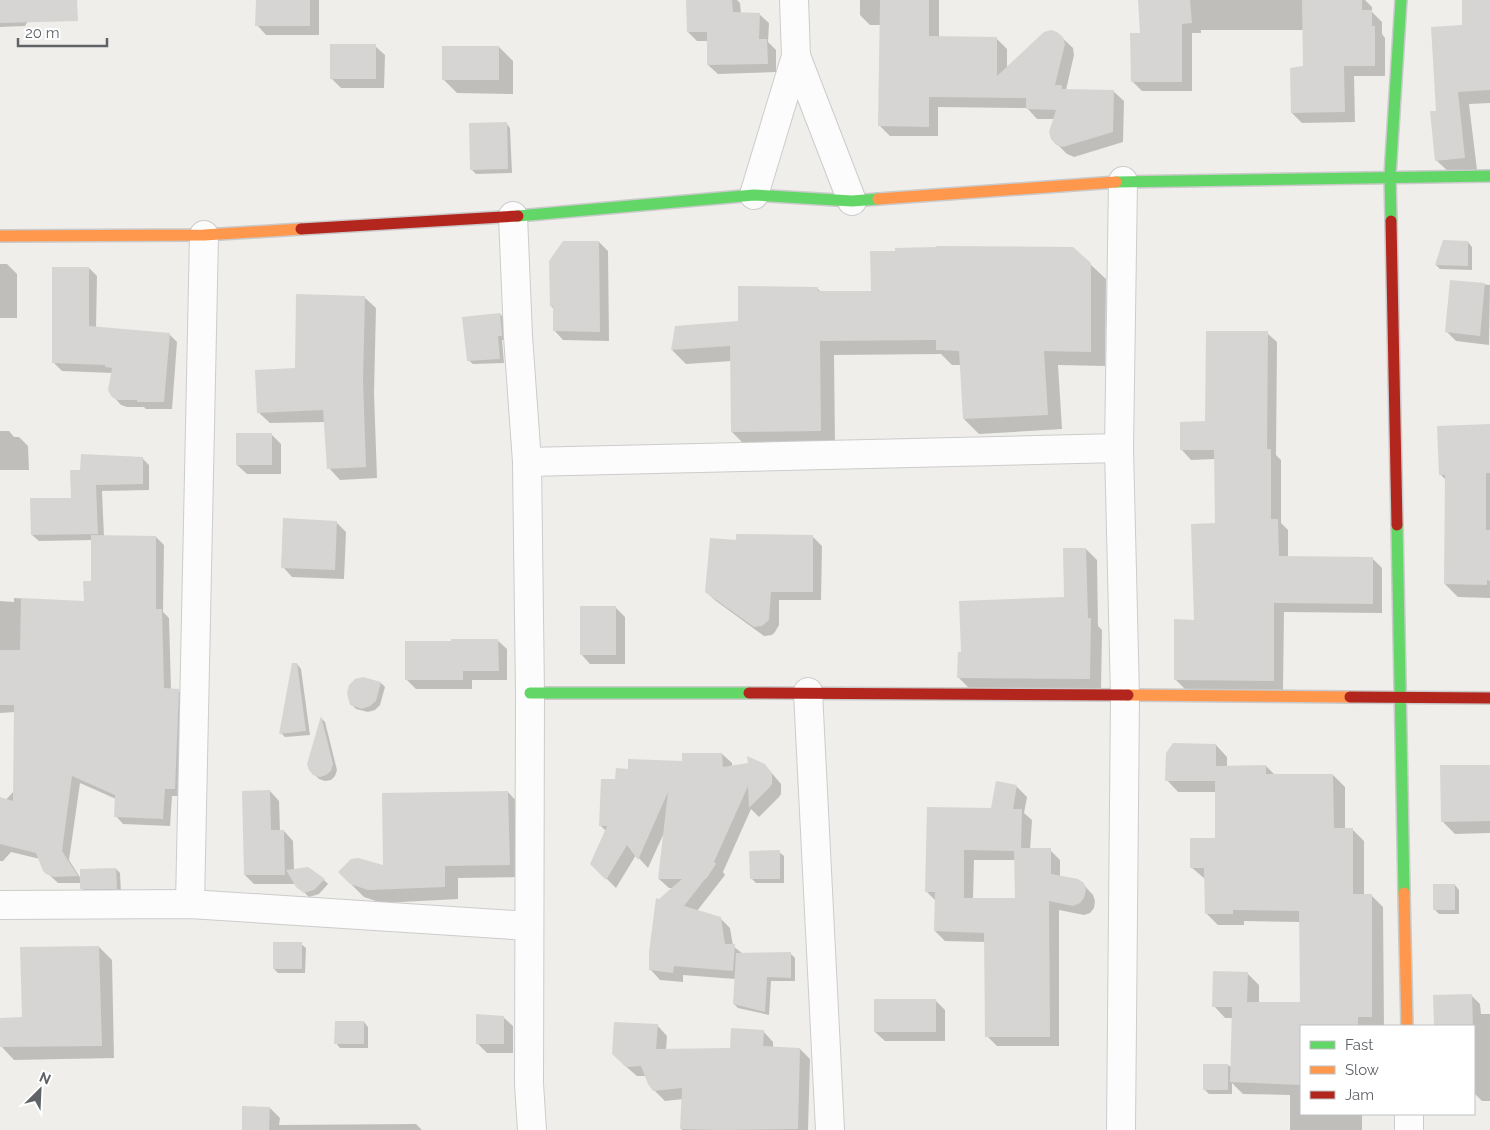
<svg xmlns="http://www.w3.org/2000/svg" width="1490" height="1130" font-family="Raleway,sans-serif">
<rect width="100%" height="100%" fill="#efeeea"/>
<!-- shadow -->
<g fill="#0003" fill-rule="evenodd">
<polygon points="0,0 41,0 25,26 0,27"/>
<polygon points="257,0 319,0 319,35 266,35 257,25"/>
<polygon points="687,0 737,0 740,3 741,14 759,14 769,23 768,42 776,50 776,72 718,74 708,65 708,41 697,41 688,32"/>
<polygon points="860,0 939,0 939,38 997,39 1007,49 1007,69 1057,33 1073,48 1074,55 1066,90 1113,91 1124,101 1123,142 1074,157 1067,154 1052,139 1054,119 1037,119 1027,108 938,107 938,136 890,136 880,126 881,25 870,25 860,15"/>
<polygon points="1140,0 1365,0 1372,7 1372,12 1382,22 1382,34 1385,38 1385,76 1354,76 1355,122 1302,123 1292,113 1305,68 1304,30 1201,30 1201,33 1192,33 1192,91 1142,91 1132,81 1141,34"/>
<polygon points="1463,0 1490,0 1490,103 1469,104 1477,170 1449,172 1436,160 1437,112 1464,26"/>
<polygon points="375,46 385,55 384,88 341,88 331,78"/>
<polygon points="499,47 513,61 513,94 457,93 443,79"/>
<polygon points="506,123 510,128 512,173 476,174 472,170"/>
<polygon points="599,242 608,251 609,341 563,340 554,330 554,309 551,306"/>
<polygon points="1468,242 1472,247 1472,270 1440,269 1436,265"/>
<polygon points="0,264 7,264 17,274 17,318 0,318"/>
<polygon points="1090,264 1106,279 1105,366 1058,365 1062,429 979,434 964,419 961,365 952,365 941,354 834,355 835,446 747,447 732,432 732,361 686,364 672,350 817,288 821,292 872,292"/>
<polygon points="89,268 97,276 96,328 169,334 177,342 172,409 146,409 144,407 127,407 121,405 113,396 112,373 62,371 54,363"/>
<polygon points="1451,281 1490,285 1489,345 1456,341 1447,332"/>
<polygon points="364,297 376,308 374,393 377,478 340,480 329,468 325,422 270,423 258,412"/>
<polygon points="500,314 504,318 506,340 502,340 504,363 473,364 468,360"/>
<polygon points="1267,333 1277,342 1276,455 1281,460 1281,523 1288,530 1288,557 1372,558 1382,568 1382,613 1284,612 1283,690 1185,689 1175,679 1195,621 1216,524 1215,459 1191,460 1182,450 1207,423"/>
<polygon points="1490,426 1490,598 1458,597 1445,584 1446,480 1440,474"/>
<polygon points="0,431 9,431 14,437 19,437 28,446 29,470 0,470"/>
<polygon points="272,435 281,444 281,474 247,474 237,465"/>
<polygon points="142,458 149,465 149,490 102,491 104,537 156,537 164,545 163,612 169,618 171,690 178,690 186,698 183,796 172,796 170,826 123,824 116,816 116,799 80,783 69,860 81,879 116,869 120,873 121,893 86,893 82,888 82,883 58,883 44,870 40,859 11,852 3,861 0,861 0,806 15,790 15,712 0,713 0,601 14,602 14,598 85,603 92,583 92,540 39,541 32,535 72,499 81,471"/>
<polygon points="336,522 346,532 344,579 292,577 283,567"/>
<polygon points="813,537 822,546 821,600 779,600 779,625 775,632 772,635 764,636 716,601 706,592 737,541"/>
<polygon points="1086,549 1097,560 1098,626 1102,630 1101,690 970,689 959,678 962,653 1065,598"/>
<polygon points="615,607 625,617 625,664 590,664 581,654"/>
<polygon points="497,640 507,649 507,680 472,680 472,689 416,689 406,679"/>
<polygon points="297,664 301,669 310,735 285,737 281,733"/>
<polygon points="381,683 385,687 380,705 375,710 368,712 356,709 351,704"/>
<polygon points="321,718 325,722 337,770 335,776 331,780 325,781 319,779 310,770"/>
<polygon points="1216,745 1227,757 1227,767 1266,766 1275,775 1333,775 1345,787 1345,830 1353,830 1364,841 1364,895 1371,895 1383,907 1384,1026 1301,1026 1301,1114 1362,1114 1362,1130 1290,1130 1290,1095 1243,1094 1232,1083 1232,1094 1209,1094 1204,1089 1228,1065 1232,1068 1233,1018 1225,1018 1214,1006 1247,973 1259,985 1259,1003 1301,1003 1300,922 1244,921 1244,925 1218,925 1206,913 1205,879 1191,867 1216,840 1216,792 1178,792 1167,780"/>
<polygon points="722,754 732,763 732,767 765,765 781,784 781,794 779,797 759,817 751,809 723,872 725,875 697,911 720,918 730,928 733,946 743,954 791,954 795,958 795,981 771,981 769,1015 738,1008 734,1004 735,979 683,975 683,982 660,980 651,970 659,900 673,888 669,888 659,879 664,833 648,868 636,855 616,888 592,864 606,831 600,825 617,781 629,770 683,763"/>
<polygon points="1490,766 1490,833 1455,834 1443,822"/>
<path d="M997,783l20,4 10,10 -3,16 8,7 -2,30h20l10,10v17l23,7 10,11 2,6 -1,7 -4,5 -6,2 -25,-5v136h-62l-10,-10 -1,-94 -41,-1 -10,-10 1,-30 -10,-10 66,-82zM974,860h42v39h-43z"/>
<polygon points="270,791 279,801 280,831 284,831 293,841 294,870 324,880 328,884 319,894 309,897 296,884 254,884 245,875"/>
<polygon points="508,792 521,806 522,877 458,878 458,899 382,903 364,897 351,884 384,867"/>
<polygon points="779,852 784,856 784,883 756,883 751,878"/>
<polygon points="1455,885 1459,890 1459,914 1439,914 1434,909"/>
<polygon points="301,944 306,948 305,973 278,973 274,969"/>
<polygon points="99,947 112,960 114,1058 14,1060 1,1046 0,1019 23,1018"/>
<polygon points="1471,995 1480,1004 1481,1014 1490,1014 1490,1101 1482,1101 1474,1093 1474,1026 1436,1026 1434,997"/>
<polygon points="936,1001 945,1010 945,1041 885,1041 875,1032"/>
<polygon points="503,1017 513,1026 513,1053 487,1053 477,1043"/>
<polygon points="364,1022 368,1027 368,1048 340,1048 336,1043"/>
<polygon points="657,1025 667,1036 666,1050 731,1049 763,1031 773,1042 773,1048 800,1049 810,1059 808,1130 682,1130 683,1099 665,1101 654,1090 646,1076 637,1076 623,1064"/>
<polygon points="270,1108 280,1118 279,1125 416,1124 422,1130 243,1130"/>
</g>
<!-- building -->
<g fill="#d6d5d3" fill-rule="evenodd">
<polygon points="0,0 77,0 78,21 0,23"/>
<polygon points="256,0 310,0 310,26 255,26"/>
<polygon points="686,0 732,0 733,12 760,13 759,39 767,39 768,64 707,65 707,32 687,32"/>
<polygon points="880,0 929,0 929,36 997,37 997,76 1044,32 1051,30 1057,32 1063,37 1065,44 1055,85 1062,85 1062,89 1114,90 1113,132 1063,147 1056,145 1051,139 1049,132 1056,110 1026,109 1026,98 929,97 929,127 878,126"/>
<polygon points="1138,0 1190,0 1192,23 1182,24 1182,82 1131,82 1130,33 1140,33"/>
<polygon points="1302,0 1362,0 1362,10 1372,10 1372,26 1375,26 1375,66 1344,66 1345,112 1291,113 1290,68 1303,66"/>
<polygon points="1462,0 1490,0 1490,90 1458,92 1465,158 1435,161 1430,111 1436,111 1431,27 1462,25"/>
<rect x="330" y="44" width="46" height="35"/>
<rect x="442" y="46" width="57" height="34"/>
<polygon points="507,122 508,169 470,170 469,123"/>
<polygon points="1443,240 1468,241 1468,266 1435,265"/>
<polygon points="563,241 599,241 600,332 553,331 553,306 550,306 549,261"/>
<polygon points="936,246 1073,247 1091,263 1091,352 1044,351 1048,415 963,419 959,351 936,350 936,340 820,341 821,431 731,432 730,346 671,350 675,326 738,321 738,286 818,287 818,291 871,291 870,251 895,251 895,248 936,247"/>
<polygon points="52,267 89,267 89,326 170,333 164,402 137,402 137,400 118,400 112,397 108,390 112,368 105,367 105,365 52,363"/>
<polygon points="1450,280 1485,283 1480,336 1445,332"/>
<polygon points="296,294 365,296 363,380 366,467 327,469 323,410 257,413 255,370 295,368"/>
<polygon points="500,313 502,336 498,336 500,359 467,361 462,317"/>
<polygon points="1206,331 1268,331 1267,449 1271,449 1271,519 1278,519 1279,556 1373,557 1373,604 1274,603 1274,681 1174,680 1174,619 1194,620 1191,524 1215,523 1214,450 1180,450 1180,422 1205,421"/>
<polygon points="1490,424 1490,473 1486,473 1486,530 1490,530 1490,581 1487,580 1487,585 1444,584 1445,475 1439,475 1437,426"/>
<rect x="236" y="433" width="36" height="32"/>
<polygon points="81,454 143,457 143,484 96,485 98,534 31,535 30,498 71,498 70,470 80,470"/>
<polygon points="283,518 337,521 335,570 281,568"/>
<polygon points="736,534 813,535 813,592 771,592 769,620 762,626 754,627 705,592 710,538 736,540"/>
<polygon points="91,535 156,536 156,609 162,609 164,688 179,689 175,789 165,789 163,819 114,817 115,795 72,776 62,851 78,876 54,877 46,874 43,871 36,853 0,844 0,797 13,801 14,705 0,705 0,650 20,650 21,598 84,601 83,581 91,581"/>
<polygon points="1063,548 1086,548 1088,618 1091,618 1090,679 957,678 958,652 961,652 959,601 1064,597"/>
<rect x="580" y="606" width="36" height="49"/>
<polygon points="451,639 498,639 499,671 463,671 463,680 405,680 405,641 451,641"/>
<polygon points="292,663 297,663 306,731 279,734"/>
<polygon points="363,677 381,682 376,701 370,706 362,709 350,705 347,693 349,685 355,679"/>
<polygon points="321,716 333,764 331,771 326,775 320,777 313,775 309,770 307,764"/>
<polygon points="1173,743 1216,744 1216,766 1266,765 1266,774 1333,774 1334,828 1353,828 1353,894 1372,894 1372,1017 1358,1017 1358,1026 1301,1026 1301,1085 1230,1082 1232,1007 1212,1007 1213,971 1248,972 1247,1002 1300,1002 1299,911 1233,910 1233,914 1205,914 1204,868 1190,868 1190,838 1215,838 1215,781 1165,781 1166,753"/>
<polygon points="682,753 722,753 723,767 748,763 747,756 765,764 772,774 772,784 769,788 749,808 748,786 714,862 716,864 706,879 705,879 684,906 721,917 725,944 735,944 733,971 674,966 673,973 649,970 649,952 656,898 659,899 682,879 658,879 668,792 638,860 627,845 606,880 590,864 607,826 599,826 601,779 615,779 616,768 628,769 628,759 682,761"/>
<polygon points="1440,765 1490,765 1490,821 1441,822"/>
<path d="M996,781l21,4 -4,24h9l-1,39h30v26l27,5 6,4 2,7 -2,8 -4,5 -7,3 -24,-5 1,136h-65l-1,-104 -50,-2 1,-39h-10l2,-85 64,1zM964,850l50,1 1,47h-51z"/>
<polygon points="270,790 271,830 284,830 285,875 244,875 242,791"/>
<polygon points="508,791 510,865 445,866 445,887 368,890 350,884 338,872 351,859 358,858 383,865 382,793"/>
<polygon points="780,850 780,879 750,879 749,851"/>
<polygon points="308,867 325,879 314,890 304,893 296,887 286,870"/>
<polygon points="116,868 117,889 80,889 80,869"/>
<rect x="1433" y="884" width="22" height="26"/>
<rect x="273" y="942" width="29" height="27"/>
<polygon points="99,946 102,1046 0,1047 0,1018 22,1017 20,947"/>
<polygon points="791,952 791,978 767,977 765,1012 733,1004 736,953"/>
<polygon points="1472,994 1473,1026 1434,1026 1433,995"/>
<rect x="874" y="999" width="62" height="33"/>
<polygon points="476,1014 504,1016 504,1044 476,1044"/>
<polygon points="335,1021 364,1021 364,1044 334,1044"/>
<polygon points="614,1022 658,1024 656,1049 730,1048 731,1028 764,1030 763,1046 800,1048 798,1129 718,1130 680,1129 682,1088 653,1091 648,1084 641,1066 626,1067 612,1054"/>
<rect x="1203" y="1064" width="25" height="26"/>
<polygon points="242,1106 270,1107 269,1130 242,1130"/>
</g>
<g fill="none" stroke-linecap="round" stroke-linejoin="round">
<defs>
<g id="street">
<polyline points="796,56 852,201"/>
<polyline points="754,195 796,56 794,0"/>
<polyline points="513,216 518,336 527,462 530,693 529,1084 532,1130"/>
<polyline points="527,462 1119,448"/>
<polyline points="808,692 830,1130"/>
<polyline points="190,904 204,235"/>
<polyline points="0,905 190,904 529,926"/>
<polyline points="1409,1114 1409,1130"/>
<polyline points="1121,1130 1125,696 1119,448 1123,181"/>
</g>
<g id="fast">
<polyline points="1116,182 1490,176"/>
<polyline points="518,216 754,195 852,201 878,199"/>
<polyline points="1391,221 1390,176 1401,0"/>
<polyline points="1397,525 1404,893"/>
<polyline points="530,693 749,693"/>
</g>
<g id="slow">
<polyline points="878,199 1116,182"/>
<polyline points="0,236 204,235 301,229"/>
<polyline points="1128,695 1350,697"/>
<polyline points="1404,893 1407,1026"/>
</g>
<g id="jam">
<polyline points="1391,221 1397,525"/>
<polyline points="301,229 518,216"/>
<polyline points="749,693 1128,695"/>
<polyline points="1350,697 1490,698"/>
</g>
</defs>
<!-- street casing -->
<use href="#street" stroke="#cbcccc" stroke-width="30"/>
<!-- fast casing -->
<use href="#fast" stroke="#cacacb" stroke-width="14"/>
<!-- slow casing -->
<use href="#slow" stroke="#cacacb" stroke-width="14"/>
<!-- jam casing -->
<use href="#jam" stroke="#cacacb" stroke-width="14"/>
<!-- street -->
<use href="#street" stroke="#fdfcfc" stroke-width="28"/>
<!-- fast -->
<use href="#fast" stroke="#63d668" stroke-width="11"/>
<!-- slow -->
<use href="#slow" stroke="#ff974d" stroke-width="11"/>
<!-- jam -->
<use href="#jam" stroke="#b3261e" stroke-width="11"/>
</g>
<!-- legend -->
<rect x="1300" y="1025" width="175" height="90" fill="#ffffff" stroke="#bfc1c3"/>
<rect x="1310" y="1041" width="25" height="8" fill="#63d668" stroke="#bfc1c3"/>
<text x="1345" y="1050" font-size="15" fill="#5f6368">Fast</text>
<rect x="1310" y="1066" width="25" height="8" fill="#ff974d" stroke="#bfc1c3"/>
<text x="1345" y="1075" font-size="15" fill="#5f6368">Slow</text>
<rect x="1310" y="1091" width="25" height="8" fill="#b3261e" stroke="#bfc1c3"/>
<text x="1345" y="1100" font-size="15" fill="#5f6368">Jam</text>
<!-- north arrow -->
<g transform="translate(40 1090) rotate(24)" stroke="#ffffff" stroke-width="4" paint-order="stroke">
<path d="M0-4L9 19L0 12L-9 19Z" fill="#5f6368"/>
<text y="-8" font-size="14" font-weight="bold" text-anchor="middle" fill="#5f6368">N</text>
</g>
<!-- scale -->
<path d="M18 38v8h89v-8" fill="none" stroke="#5f6368" stroke-width="2.5"/>
<text x="25" y="38" font-size="15" fill="#5f6368" stroke="#ffffff" stroke-width="4" paint-order="stroke">20 m</text>
</svg>
